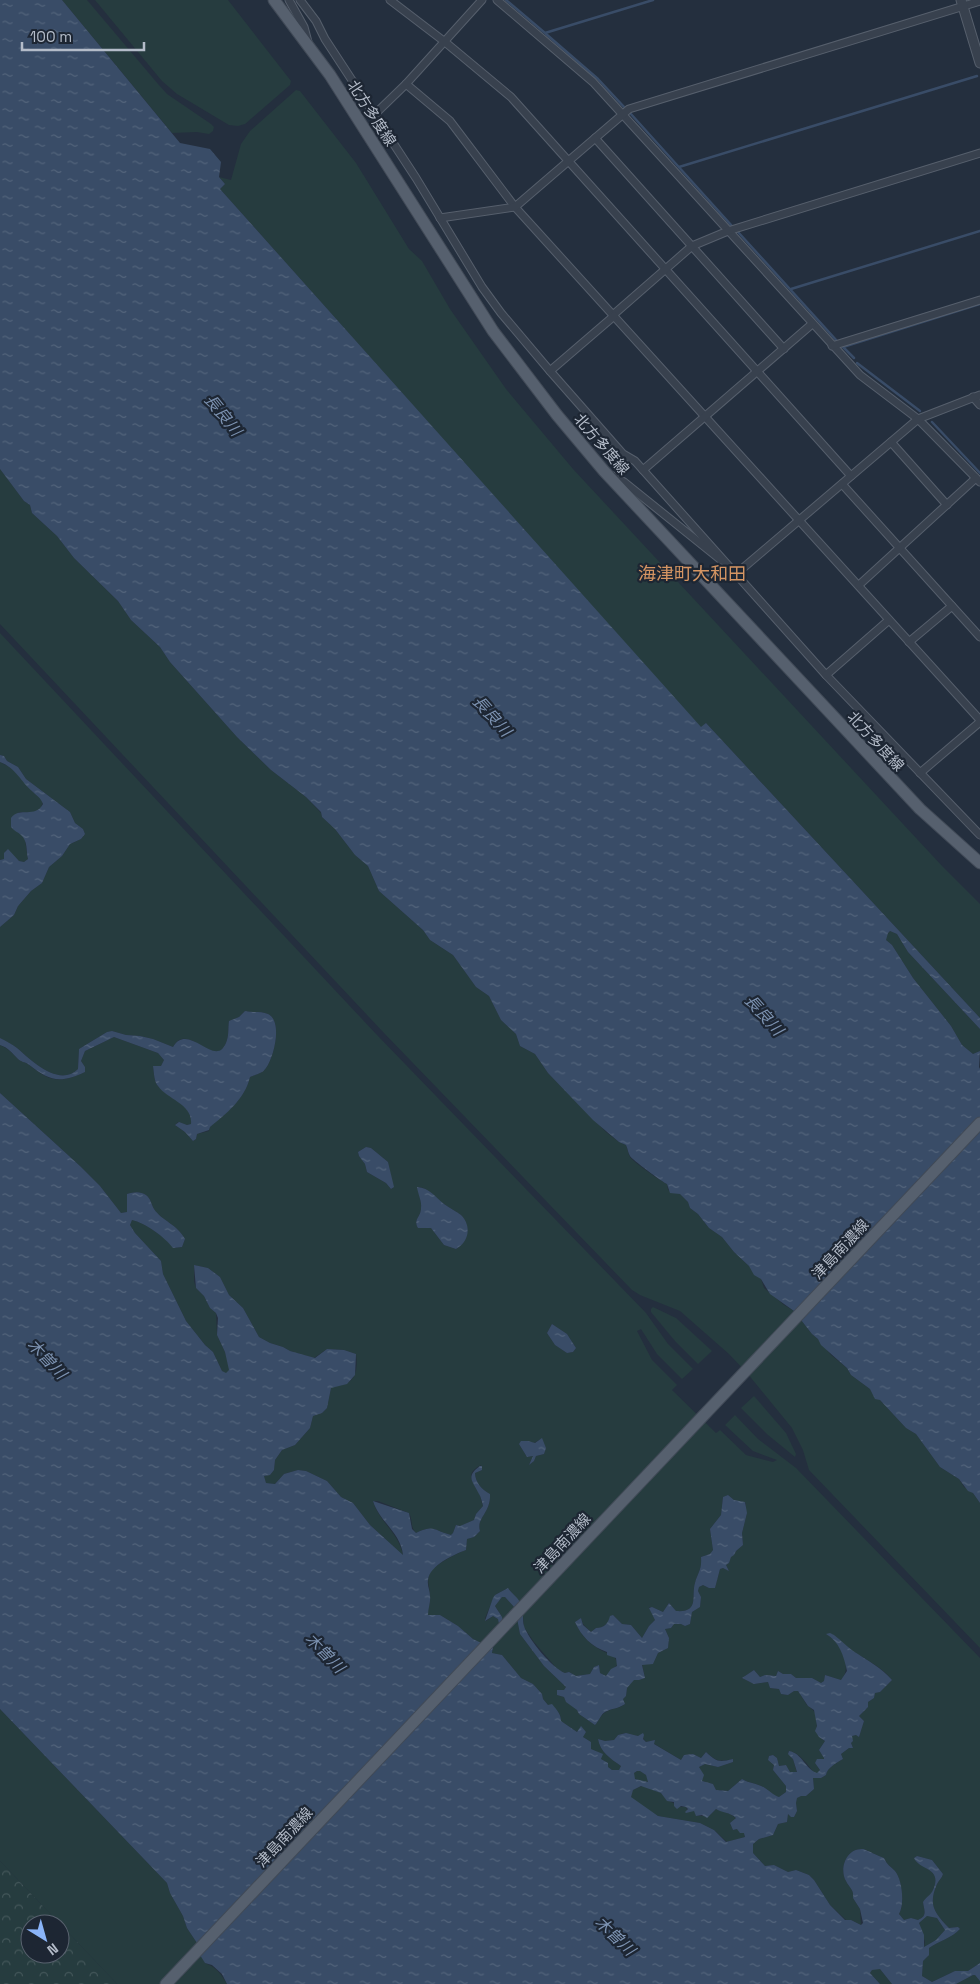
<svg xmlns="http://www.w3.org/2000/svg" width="980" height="1984" font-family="'Space Grotesk','Noto Sans JP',sans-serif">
<defs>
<pattern id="park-crowns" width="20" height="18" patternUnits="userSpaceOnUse" patternTransform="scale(1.25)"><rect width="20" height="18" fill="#263c3f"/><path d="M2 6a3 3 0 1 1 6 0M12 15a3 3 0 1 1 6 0" fill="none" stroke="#435659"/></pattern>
<pattern id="water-ripples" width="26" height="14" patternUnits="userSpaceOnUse" patternTransform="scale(1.25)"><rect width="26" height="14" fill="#394c67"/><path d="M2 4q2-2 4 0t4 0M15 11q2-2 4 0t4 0" fill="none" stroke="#53647b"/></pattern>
</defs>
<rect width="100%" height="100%" fill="#242f3e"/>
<!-- green -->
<g fill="#263c3f" fill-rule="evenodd">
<polygon points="62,0 87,0 158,84 167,94 211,124 214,127 213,131 209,134 197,132 172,133"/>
<polygon points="95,0 228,0 291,81 290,85 245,124 238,126 229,125 177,94 162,81"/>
<polygon points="296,90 300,91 356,163 409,249 422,261 450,309 506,389 573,469 943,867 980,904 980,1018 706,723 701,728 220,189 225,184 219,177 231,180 241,144 250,131"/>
<path d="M0,469l24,32 6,4 2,8 25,23 17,22 44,43 13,19 29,27 10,15 67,75 34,33 35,27 15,16 1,4 13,12 20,26 13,11 11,25 44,39 7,10 23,15 23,32 13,9 12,24 15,14 4,12 15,8 13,19 58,59 13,10 7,3c2,4 2,9 4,12 2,4 32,25 37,27l1,6 12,4 8,8 2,6 8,6 11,14 13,9 12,15 15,14 12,13 3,9 20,17 10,6 18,23 6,5 13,16 16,13 4,7 19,14 5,8 5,3 26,28 10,6 24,33 19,12 5,8 9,6 7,10v145l-171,-178 -6,-20 -11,-22 -45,-55 -18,-19 -49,-43 -40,-16 -8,-5 -248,-257 -384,-409z"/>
<path d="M0,633l377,402 269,278 22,31 25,25 -11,10 -25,-25 -16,-25 -4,2 15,29 25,25 -5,5 44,43 4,-3 26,25 27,7 4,-2 -24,-9 -28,-26 10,-10 23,24 38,29 184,190v305l-12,8h-13l-23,11 -10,-6 1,-15 6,-6v-7c10,-7 23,-10 31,-19l-2,-2 -9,1c-15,-16 -21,-23 -12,-44 2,-4 5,-6 6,-10l-11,-14 -15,-4 -3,2c5,10 26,11 21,27 -2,4 -1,5 -3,8 -3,3 -6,5 -9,9 1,8 5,14 -5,18l-7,-2 -7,2 -5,-6c6,-9 3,-35 -4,-43 -5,-5 -8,-6 -11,-13 -3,-1 -20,-9 -21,-9 -17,-1 -24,20 -17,32 4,8 8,8 7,17l7,11 1,16 -10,-5h-5l-16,-15 -16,-25 -5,-5 -13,-5 -8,2 -14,-7 -9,1 -12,-13v-9l6,-5 14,-4 5,-11 9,-2 1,-8 3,3h3l3,-6 -1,-8 1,-5 4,-2h5l8,-7 -1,-11h8l5,-3c1,-7 10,-12 17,-16l-2,-5 8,-6h4l-2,-5 2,-2 -2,-3 1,-2 5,-1 2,2 5,-16 -5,-5 9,-9v-5l6,-4 1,-5 5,-1 12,-12c-9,-12 -25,-20 -38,-28 -8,-5 -15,-13 -22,-18h-6c15,6 27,34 15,46l-16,-5 -1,6 -3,2 -9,-5h-16l-5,-4h-8l-5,-3 -2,5 -11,-1 -5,2 -6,-7 -12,8 12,6 14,-2 2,6 9,1 2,5 7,1 6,-4h4c3,5 6,9 9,14 3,3 6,4 8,8 5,12 -4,21 10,28l-6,9 5,8v1h-6l-3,4 5,7 -3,4 -3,-1c-6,-8 -15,-21 -25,-22l-1,2 5,6 4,14 -7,-1 -4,-7 -7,1 -2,-8 -4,-3 -4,1 -1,4 6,5 -1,5 13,16v6l-7,5c-6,-1 -8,-5 -14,-9 -8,-5 -14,-4 -23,-9l-14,12 -12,-1 -3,-6 -11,-3 1,-6 -4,-8 6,-3 13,3 15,-5v-3c-15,3 -17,2 -27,-7l-5,6 -8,-4 -9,1 -3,5 -28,-17 2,-3 -9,2 -3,-4 1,-3 -1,-1 -5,2 -13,-3 -7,2 -4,5 -9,1 -7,-2c2,13 13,20 23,27l-2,4h-7l-4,-3v-4l-7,-4 1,-5 -11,-5v-7l-8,-5 3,-5 -5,-5 -4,5 -16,-11c0,-7 -4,-11 -9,-16h-4l-5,-6 -1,-5 -9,-10 -12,-6 -19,-23 -10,-2 3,-14 8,-14 -2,-10 -6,-9 7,-9h3l10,11 5,26 24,32 22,21 -2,3h-7v5l7,2 2,4 11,9 2,4 16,11c4,-4 6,-11 11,-13 6,-4 13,-3 19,-8l-2,-5 3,-3 1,-8 7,-9 5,1 6,-2 -3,-14h11l5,-11 10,-5 1,-10 -4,-9 6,-1 3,-4h7l4,2 5,-2 2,-12 8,-5 1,-10 -3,-6 1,-4 4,-2 6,3h6l5,-19 3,-1 6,3 -3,-6 3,-2 2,-7 3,-1 2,-4 7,-6 -1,-12 5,-20 -2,-3 1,-7 -12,-3 -6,-5 -5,2 -2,18 -11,14 3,21 -3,4 -9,3c1,13 -3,15 -6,26 -4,13 5,30 -19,28l-7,-8 -6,9 -11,-5h-3l6,13 -6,6 -7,12 -11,-13 -9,-1 -9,-9 -2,1c-3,8 -7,12 -15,12l-5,4 -8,-8 -2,-6 -6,4c6,14 17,25 32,31l1,2 6,1 4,8 -12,12 -6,-3 -1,-8 -5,2 -4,7 -14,2 -7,-4 -4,1 -7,-3 -24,-28 -10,-15 -2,-22 -14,-17 -13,7 -10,23 1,3 7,-5 5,3 1,3 -10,20 -8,1 -8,-4 -15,-13 -18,-11h-13c1,-6 4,-14 3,-19 0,-9 -4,-15 0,-23 4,-8 27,-20 36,-23l1,-11 7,-2 6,-6c-4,-13 11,-18 10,-37 -8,-4 -15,-12 -15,-21l7,-3 -1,-5c-17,9 -8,16 -2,28 2,4 2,9 4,13l-7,8 -2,6 -13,6 -5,-1 -3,8 -2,2c-18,-4 -15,-11 -35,-2 -6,-6 -3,-13 -7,-20l-31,-12h-5c6,21 26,32 30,54l-33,-30 -17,-22 -12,-6 -14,-16 -21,-10 -8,-1 -14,4 -9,10 -9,-1 -2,-7 6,-1 4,-5 1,-10 7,-10 13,-5 15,-17 3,-12 9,-3 5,-5 4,-20c4,-2 6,-2 11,-3 15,-3 16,-19 14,-31l-12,-4 -17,-1 -13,9 -24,-7 -7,-4 -13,-4 -11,-6 -16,-29 -14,-13 -9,-18 -12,-9 -14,-3v16l2,7 8,8 6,12 6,5 1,22 8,17 5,19 -4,3 -4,-3 -9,-19 -8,-7 -19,-24 -23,-47 -2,-13 -26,-28 -5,-8 2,-5c13,3 33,17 42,28l8,-1 3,-8c-8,-15 -23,-18 -31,-30 -3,-5 -3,-10 -8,-14 -6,-4 -12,-3 -19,-1v18l-6,1 -21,-27 -20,-20 -80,-73v-48c9,4 12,8 18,14 3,3 7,3 10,5 22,18 31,20 57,8v-5l-4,-6 4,-10 29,-14 44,16 6,7 -3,6h-8c1,6 1,16 5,20 10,13 36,18 33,38l-4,1 -9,-3 -3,3 10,7 8,9 3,-2 1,-5 12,-3 1,-4c16,-14 35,-28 40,-50 6,-3 12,-3 16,-9 8,-11 17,-47 2,-54 -7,-3 -16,-1 -23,-3l-6,6 -10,4c-1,6 0,13 -2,19 -10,34 -39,-21 -54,7l-20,-8 -13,-3 -14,-1 -14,-4 -5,1 -28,17 -1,20c-19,19 -47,-9 -61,-21 -5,-4 -12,-7 -17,-10v-111l14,-12 4,-9 13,-15 11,-8 7,-16 13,-11 8,-12 11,-5 4,-5 -2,-5 -8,-6 -5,-11 -44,-33 -8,-12 -11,-6 -3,-5 -4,-1zM366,1147l5,1 17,14 5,26 -2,1 -5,-6 -19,-11 -2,-8 -6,-8 -1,-4zM418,1187c12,1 17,11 26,17 5,4 12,7 17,11 11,11 7,27 -5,34l-12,-4 -13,-17h-13c-5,-9 3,-11 3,-20 1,-6 -3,-14 -3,-21zM552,1324l15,10 9,14 -3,4 -6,1 -12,-8 -8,-12zM541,1439l5,9 -2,6 -8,2 -2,5 -5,4 4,-9 -6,1 -8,-13 2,-2 7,-1 6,2z"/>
<polygon points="0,762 13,769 32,791 43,801 41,808 33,813 19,812 11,827 22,835 25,840 28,859 24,862 19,861 6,850 4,859 0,860"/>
<polygon points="890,931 897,934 908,952 980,1029 980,1051 973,1054 962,1045 951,1026 913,978 892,945 886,940 886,936"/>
<polygon points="653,1307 676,1318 712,1351 698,1364 675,1341 651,1312 651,1309"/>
<polygon points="754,1396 786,1433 796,1454 795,1457 768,1435 741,1408"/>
<path d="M0,1709l167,174 3,10 13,23 4,12 10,15 8,20c11,4 16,11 22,21h-110l-117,-123z"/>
<polygon points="639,1770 646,1775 648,1780 647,1783 633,1778 634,1773"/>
<polygon points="644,1785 661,1793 666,1799 680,1807 686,1807 687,1810 694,1811 697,1816 709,1816 716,1809 730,1814 736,1818 730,1823 733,1830 737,1829 744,1833 745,1837 727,1842 714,1830 700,1823 658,1816 637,1803 630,1796 633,1790"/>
<polygon points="927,1916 937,1918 945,1930 936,1940 924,1947 925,1942 919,1923"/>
<polygon points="875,1969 880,1969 892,1984 880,1984 870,1973 872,1970"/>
<polygon points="973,1975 975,1975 980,1981 980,1984 956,1984"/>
</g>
<!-- park -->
<path fill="url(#park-crowns)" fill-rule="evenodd" d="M0,1861l117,123h-117zM30,1924h30v30h-30z"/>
<!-- water -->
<g fill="url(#water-ripples)" fill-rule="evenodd">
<path d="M0,0h62l118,143 30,6 11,13 -2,15 6,7 -5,5 481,538 5,-4 274,295v11l-72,-77 -11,-18 -7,-3 -2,2 -2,7 6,5 21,33 38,48 11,19 11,9 7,-3 -1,16 1,2v434l-7,-10 -5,-2 -9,-12 -19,-12 -24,-33 -10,-6 -26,-28 -5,-1 -5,-10 -19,-14 -4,-7 -26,-23 -3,-6 -6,-5 -18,-23 -24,-17 -9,-15 -7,-4 -5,-9 -15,-14 -12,-15 -13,-9 -11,-14 -8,-6 -2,-6 -8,-8 -10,-1 -3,-9c-3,-1 -36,-25 -37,-28 -2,-3 -2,-7 -4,-11l-7,-3 -26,-22 -45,-47 -13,-19 -15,-8 -4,-12 -15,-14 -12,-24 -13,-9 -23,-32 -23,-15 -7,-10 -44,-39 -11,-25 -13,-11 -20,-26 -13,-12 -1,-5 -15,-15 -35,-27 -34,-33 -67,-75 -10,-15 -29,-27 -13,-19 -44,-43 -17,-22 -25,-23 -2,-8 -6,-4 -24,-32z"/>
<path d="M0,755l4,1 3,5 11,6 8,12 44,33 5,11 8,6 2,5 -4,5 -11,5 -8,12 -13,11 -7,16 -11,8 -13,15 -4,9 -14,12v-67l4,-1v-6l4,-4 11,12 5,1 4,-3c-2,-8 0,-18 -7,-24 -3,-3 -7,-4 -10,-8v-9c9,-12 24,1 32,-14 -2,-6 -6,-8 -10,-12 -12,-10 -17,-24 -33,-30z"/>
<path d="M245,1011c7,2 16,0 23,3 15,7 6,43 -2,54 -4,6 -10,6 -16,9 -5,22 -24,37 -40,50l-1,3 -12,4 -1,5 -3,2 -8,-9 -10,-7 4,-3 8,3 4,-1c2,-20 -23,-24 -33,-38 -4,-4 -4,-14 -5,-20h8l3,-6 -6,-7 -44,-16 -29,14 -4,10 4,6v5c-26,12 -35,9 -57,-8 -3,-2 -7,-2 -10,-5 -6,-6 -9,-11 -18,-14v-7c6,3 12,6 17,10 14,12 42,40 61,21l1,-20 28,-17 5,-1 14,4 14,1 13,3 20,8c16,-27 44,26 54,-7 2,-6 1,-13 2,-19l10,-4z"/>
<path d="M0,1093l80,73 20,20 21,27 6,-1v-18c7,-2 13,-3 19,1 5,4 5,9 8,14 8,12 23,15 31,30l-3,8 -9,1c-8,-11 -28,-25 -41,-28l-2,5 5,8 26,28 2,13 23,47 19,24 8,7 9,19 4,2 3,-3 -4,-18 -8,-17 1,-17 -2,-5 -6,-5 -6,-12 -8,-8 -2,-23 14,3 12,9 9,18 14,13 16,29 11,6 13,4 7,4 25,7 12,-9 17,1 12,4 -1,21 -8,9 -16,4 -4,20 -5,5 -9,3 -3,12 -15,17 -13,5 -7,10 -1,10 -4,5 -6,1 2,7 9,1 9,-10 14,-4 8,1 21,10 14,16 12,6 17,22 33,30c-2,-22 -24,-34 -30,-54l36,12 3,16 4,4c20,-9 17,-2 35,2l2,-2 3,-8 4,1 14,-6 2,-6 7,-8c-1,-4 -2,-9 -4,-12 -6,-13 -14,-17 1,-28h2v4l-7,3c0,9 7,17 15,21 1,19 -14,24 -10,37l-6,6 -7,2 -1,11c-13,5 -36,15 -38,30 -1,6 2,10 2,16 1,5 -2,13 -2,19h12l18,11 15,13 8,4 18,-19 -1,-5 -5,-3 -8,5 8,-23 2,-3 13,-7c4,6 11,10 14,18 2,6 0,14 2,20 4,13 29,43 41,47l4,-1 7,4 14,-2 4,-7 5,-2 1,8 6,3 5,-7 6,-3 -1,-8 -9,-3v-3c-15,-5 -26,-16 -32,-30l6,-4 2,7 8,7 5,-4c8,0 12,-4 14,-12l3,-1 9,9 9,1 11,13 7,-12 6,-6 -6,-12 3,-1 11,5 6,-9 7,8c24,2 15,-15 19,-28 3,-11 7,-13 6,-26l9,-3 3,-4 -3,-21 11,-14 2,-18 5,-2 6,5 11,2 2,11 -5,20 1,12 -7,6 -2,4 -3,2 -2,6 -3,2 3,6 -6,-3 -3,1 -5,19h-6l-6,-3 -4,2 -1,4 3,6 -1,10 -8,5 -2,12 -5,2 -4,-2h-7l-3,4 -6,1 4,9 -1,10 -10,5 -5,11 -11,1 3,13 -6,2h-5l-7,8 -1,8 -3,3 2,5c-7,5 -13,4 -20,8 -4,2 -6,9 -10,13l-16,-11 -2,-4 -11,-8 -2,-5 -7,-2v-5h7l2,-3 -22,-21 -24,-32 -5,-26 -10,-11h-3l-7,9c2,4 5,7 7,11 3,12 -9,23 -10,36l10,2 19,23 12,6 9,10 1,5 5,6 4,-1c5,6 9,10 9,17l16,11 4,-6 5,6 -3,5 8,5v7l12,5 -2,5 7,4v4l4,3h7l2,-4c-10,-7 -21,-14 -23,-27l7,2 9,-1 4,-5 8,-2 12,3 5,-3 1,2 -1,4 3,3 9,-2 -1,4 27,16 3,-5 9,-1 8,4 5,-6c10,9 12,11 27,7v3l-15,5 -13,-3 -6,3 5,8 -2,6 11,3 3,6 12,1 14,-12c8,5 15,4 23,9 6,4 8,7 14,9l7,-5v-6l-13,-16 1,-5 -6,-5 1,-4 4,-1 4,3 2,8 7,-1 4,7h7l-4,-13 -5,-5 1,-3c13,2 17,19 28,22l3,-3 -5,-7 2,-4h7v-1l-5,-8 6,-9 -6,-4 -4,-6 2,-5 -3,-16 -6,-4 -10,-15h-4l-6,4 -7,-1 -2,-5 -9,-1 -2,-6 -14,2 -12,-6 12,-8 6,7 5,-2 11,1 2,-5 5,3h8l5,4h16l9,5 3,-2 1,-6 16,5 6,-9c-3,-15 -8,-30 -21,-37l4,-1 4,2c7,5 12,11 19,16 14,9 29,17 39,29l-12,12 -5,1 -1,5 -6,4v5l-9,9 5,5 -5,16 -3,-2 -4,1 1,5 -2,2 2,5h-4l-8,6 2,5c-7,4 -16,9 -17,16l-5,3h-8l1,11 -8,7h-5l-4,2 -1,5 1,8 -3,6h-3l-3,-3 -1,8 -9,2 -5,11 -14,4 -6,5v9l12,13 9,-1 14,7 8,-2 13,5 5,5 16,25 15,15h6l10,5 2,-2 -3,-14 -7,-11c1,-9 -3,-9 -7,-17 -7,-12 0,-33 17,-32 1,0 18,8 21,9 3,7 6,8 11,13 7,8 10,33 4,43l5,6 7,-2 7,2c10,-4 6,-10 5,-18 3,-5 8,-7 10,-12 10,-23 -13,-19 -19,-32l3,-2 15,4 11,14c-1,4 -4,6 -6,10 -9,21 -3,28 12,44l9,-1 2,2c-8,9 -21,12 -31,19v7l-6,6 -1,15 10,6 23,-11h13l12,-8v18l-5,-6h-2l-17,9h-64l-12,-15 -8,1 -2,3 10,11h-653l-5,-10 -10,-9 -7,-2 -5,-8 -3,-12 -10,-15 -4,-12 -13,-23 -3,-10 -167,-174zM637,1771h3l6,4 2,7 -13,-3 -1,-6zM641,1786l20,7 6,8 7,1v4l3,3 4,-3 5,1 2,2 -3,3 1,1 8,-2 2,5 6,-1 5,3 9,-9c6,4 14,3 20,9l-6,5 3,7 4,-1 3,4h4l1,4 -19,5 -12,-12 -14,-7 -42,-7 -27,-19 2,-7zM927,1916l10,2 8,12 -9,10 -12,7v-12l-5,-12z"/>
<polygon points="366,1147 371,1148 388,1162 394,1187 391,1189 386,1183 367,1172 365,1164 359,1156 358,1152"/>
<path d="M417,1187c13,1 18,10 27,17 5,4 12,7 17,11 11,11 8,27 -5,34l-12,-4 -13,-17h-13c-5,-9 3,-11 3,-20 1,-6 -3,-14 -4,-21z"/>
<polygon points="552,1324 567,1334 576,1348 573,1352 567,1353 555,1345 547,1333"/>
<polygon points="542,1438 546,1448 544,1454 536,1456 534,1461 529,1465 533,1456 527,1457 519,1444 521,1441 528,1441 535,1443"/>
</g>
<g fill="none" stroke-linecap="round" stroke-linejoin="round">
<!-- stream -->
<g stroke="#394c67" stroke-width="2.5">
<polyline points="506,0 545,33 653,0"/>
<polyline points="546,34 598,79 625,108"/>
<polyline points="630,113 732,226"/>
<polyline points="679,167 977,76"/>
<polyline points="738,232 837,341"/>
<polyline points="791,289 980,231"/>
<polyline points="854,358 843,347 980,304"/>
<polyline points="857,363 920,411"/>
<polyline points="932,422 980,473"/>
</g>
<defs>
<g id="minor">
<polyline points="289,0 304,27 308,42"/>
<polyline points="300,0 316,21 325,39 416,178 482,287 501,313 550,371 623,454 635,461 643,470 826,675 980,835"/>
<polyline points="390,0 445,42 511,97 851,476"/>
<polyline points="497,0 593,82 860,375 918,419 980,482"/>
<polyline points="406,84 450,121 515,207 980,720"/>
<polyline points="374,115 406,84 482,0"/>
<polyline points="595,138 784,349"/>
<polyline points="440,218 515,207 629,109 980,1"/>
<polyline points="613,315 692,246 728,231 980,153"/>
<polyline points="832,346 980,300"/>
<polyline points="550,371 614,316"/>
<polyline points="973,397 980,405"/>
<polyline points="891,442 947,505"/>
<polyline points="643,470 812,324"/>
<polyline points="613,476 624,482 721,560"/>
<polyline points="842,484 952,606"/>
<polyline points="736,574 918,419 980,395"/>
<polyline points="859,585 976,478"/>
<polyline points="909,642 952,606 980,637"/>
<polyline points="826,675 889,620"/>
<polyline points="920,773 980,722"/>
</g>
<polyline id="tertiary" points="961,0 980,63"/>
<g id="primary">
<polyline points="274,0 330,75 493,331 557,415 604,471 920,809 980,863"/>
<polyline points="166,1984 980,1123"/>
</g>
</defs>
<!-- minor casing -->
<use href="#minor" stroke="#565f6c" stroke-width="9"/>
<!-- tertiary casing -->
<use href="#tertiary" stroke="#565f6c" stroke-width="11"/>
<!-- primary casing -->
<use href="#primary" stroke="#414a57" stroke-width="13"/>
<!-- minor -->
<use href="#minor" stroke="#38414e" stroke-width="7"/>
<!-- tertiary -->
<use href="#tertiary" stroke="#38414e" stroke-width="9"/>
<!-- primary -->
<use href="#primary" stroke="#56606e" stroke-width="11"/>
</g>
<g text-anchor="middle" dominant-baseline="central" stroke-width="4.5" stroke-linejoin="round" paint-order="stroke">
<!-- street labels -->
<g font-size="15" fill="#b4bcc9" stroke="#1d2633">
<text transform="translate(372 113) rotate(57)">北方多度線</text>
<text transform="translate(602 444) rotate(49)">北方多度線</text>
<text transform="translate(876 741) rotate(47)">北方多度線</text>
<text transform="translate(840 1249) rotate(-47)">津島南濃線</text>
<text transform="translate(562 1543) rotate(-47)">津島南濃線</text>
<text transform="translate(284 1837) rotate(-47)">津島南濃線</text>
</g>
<!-- water labels -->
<g font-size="16" font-style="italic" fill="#7c92b1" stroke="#1d2633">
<text transform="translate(223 415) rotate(51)">長良川</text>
<text transform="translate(492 716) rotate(48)">長良川</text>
<text transform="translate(764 1015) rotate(48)">長良川</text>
<text transform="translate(47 1359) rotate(47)">木曽川</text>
<text transform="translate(325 1653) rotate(46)">木曽川</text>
<text transform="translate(615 1936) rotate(44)">木曽川</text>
</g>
<!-- quarter labels -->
<g font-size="18" fill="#d59563" stroke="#1d2633">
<text x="692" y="573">海津町大和田</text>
</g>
</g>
<!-- north arrow -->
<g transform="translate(45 1939) rotate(143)"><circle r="24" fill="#1d2633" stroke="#59626f"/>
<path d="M0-4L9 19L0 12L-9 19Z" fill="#8ab4f8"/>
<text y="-8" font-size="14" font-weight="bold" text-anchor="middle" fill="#b4bcc9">N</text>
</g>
<!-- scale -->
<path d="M22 42v8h122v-8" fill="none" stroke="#b4bcc9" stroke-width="2.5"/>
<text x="30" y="42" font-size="15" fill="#b4bcc9" stroke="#1d2633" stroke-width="4" paint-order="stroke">100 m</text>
</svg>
